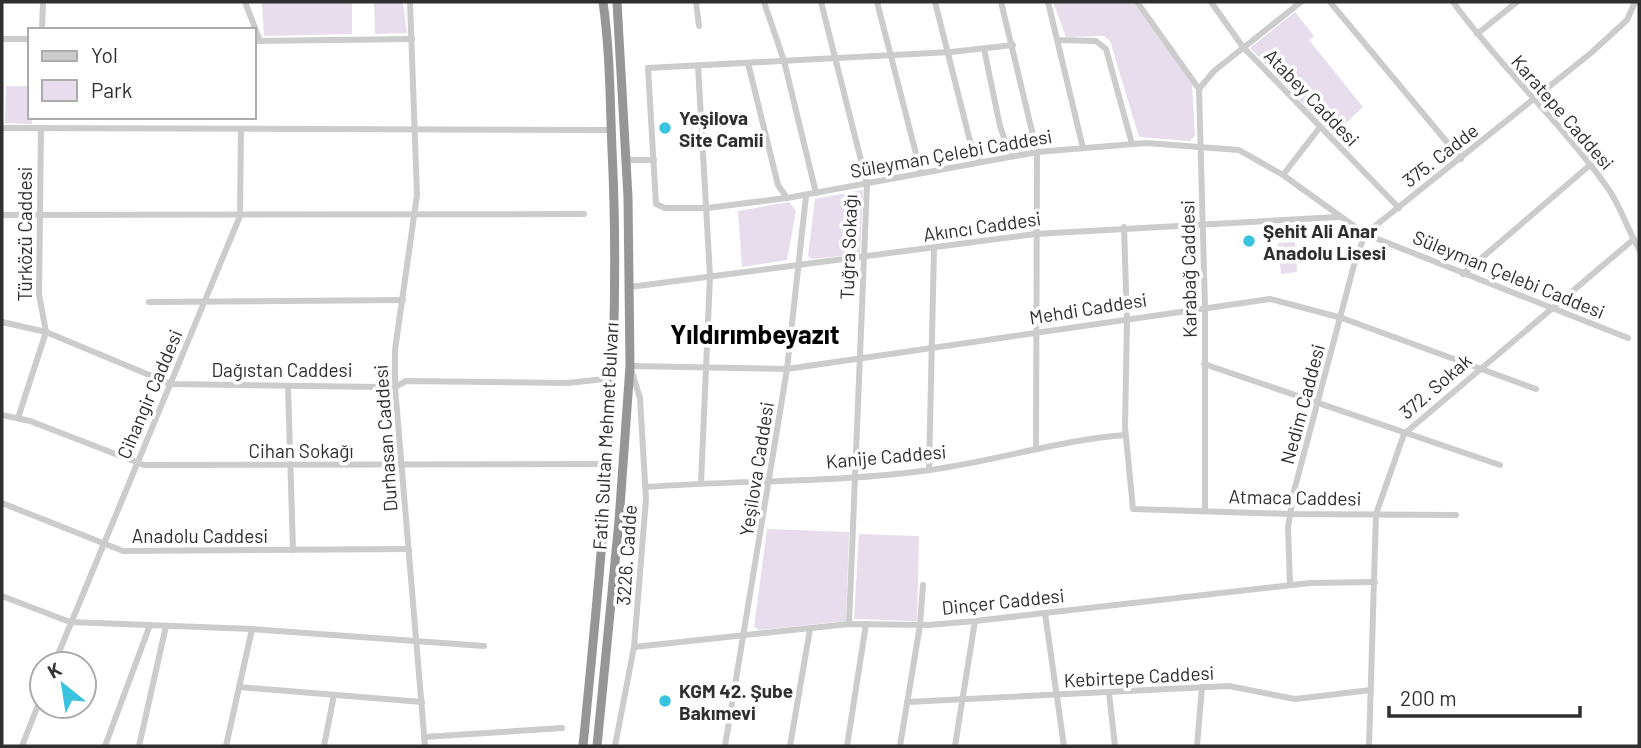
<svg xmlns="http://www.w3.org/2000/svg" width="1641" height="748" font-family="Barlow,sans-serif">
<rect width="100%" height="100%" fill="#fff"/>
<!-- green -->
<g fill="#e7ddec">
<polygon points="262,2 352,2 352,34 264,36"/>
<polygon points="374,2 403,2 407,33 375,34"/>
<polygon points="1053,2 1133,2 1192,84 1195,136 1190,141 1139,137 1110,41 1104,36 1066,37"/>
<polygon points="1295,12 1314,36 1309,40 1363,107 1333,135 1250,48"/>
<polygon points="6,86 30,86 32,124 5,123"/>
<polygon points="863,190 860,254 812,259 808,256 815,199"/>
<polygon points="789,202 796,211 787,260 742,267 738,211"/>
<polygon points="1295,242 1297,272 1281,274 1278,243"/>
<polygon points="767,529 849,532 846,621 760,630 754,627"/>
<polygon points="859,534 919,536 917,621 854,619"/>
</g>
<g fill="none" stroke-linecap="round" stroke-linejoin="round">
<!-- minor -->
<g stroke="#ccc" stroke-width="6">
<polyline points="245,2 260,41"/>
<polyline points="410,2 417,195 395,350 395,387 425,746"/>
<polyline points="696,2 699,26"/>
<polyline points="764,2 784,61 816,193"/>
<polyline points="821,2 867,184 849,624"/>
<polyline points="877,2 921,173"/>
<polyline points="935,2 970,141 981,160"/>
<polyline points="1001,2 1037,152 1036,448"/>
<polyline points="1048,2 1083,148"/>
<polyline points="1137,2 1199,89"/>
<polyline points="1211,2 1243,47 1399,208"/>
<polyline points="1330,2 1461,159"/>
<path d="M1453,2c47,65 107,119 154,185 14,19 20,42 32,62"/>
<polyline points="42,30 43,2"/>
<polyline points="1477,34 1517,2"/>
<polyline points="2,39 30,39"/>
<polyline points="1058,40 1096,41 1106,49 1132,144"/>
<polyline points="254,41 412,39"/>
<polyline points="1013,45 951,52 648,68 656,204 665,208 707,208 787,198 1037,152 1146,143 1239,150 1283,175 1365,234 1628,338"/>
<polyline points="984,49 1000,126 1010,155"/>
<polyline points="748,63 778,185 787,198"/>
<polyline points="698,66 710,276 701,483"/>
<polyline points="2,128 611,130"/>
<polyline points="626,160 654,160"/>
<polyline points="1283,175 1320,127"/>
<polyline points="2,215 584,214"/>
<polyline points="1124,227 1127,321 1125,427 1133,509 1290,514 1456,515"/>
<polyline points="1463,274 1590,165"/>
<polyline points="630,287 1035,234 1338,217"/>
<polyline points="149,302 403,300"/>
<polyline points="2,322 46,332 171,384 380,387 395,387 406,381 568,383 614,378"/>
<polyline points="1204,364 1500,465"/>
<polyline points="288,386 293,550"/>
<polyline points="2,415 30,421 144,465 610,464"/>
<polyline points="18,418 46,332 39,294 41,128"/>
<polyline points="929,470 934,248"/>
<path d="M646,487c94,-7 190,-4 284,-17 66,-9 129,-30 195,-35"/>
<polyline points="2,503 123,551 409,549"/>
<polyline points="1205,510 1205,307 1199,89 1214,71 1301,2"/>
<polyline points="1290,585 1288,527 1294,491 1354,265 1365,234 1591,53 1627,20 1635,2"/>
<polyline points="2,596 70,622 252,629 484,646"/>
<polyline points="1045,613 1064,746"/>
<polyline points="634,647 849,624 929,625 975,621 1310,583 1375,582"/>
<polyline points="54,664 240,216 241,129"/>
<polyline points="239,687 422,702"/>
<polyline points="1109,693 1115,746"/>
<polyline points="907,702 1229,686 1295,699 1371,690"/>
<polyline points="424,737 562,728"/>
<polyline points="22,746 42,695"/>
<polyline points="105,746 150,625"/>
<polyline points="139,746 166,626"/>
<polyline points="226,746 252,629"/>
<polyline points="324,746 334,695"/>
<polyline points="615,746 634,647 646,499 640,398 630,366 787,369 1270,299 1342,318 1536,389"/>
<polyline points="725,746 787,369 806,196"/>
<polyline points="790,746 810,629"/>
<polyline points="847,746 866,624"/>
<polyline points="900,746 920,625 923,585"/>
<polyline points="955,746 975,621"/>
<polyline points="1197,746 1202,687"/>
<polyline points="1369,746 1376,514 1404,434 1634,239"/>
</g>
<!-- highway -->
<g stroke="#969696" stroke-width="9">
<path d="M583,746c20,-199 39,-396 29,-596 -2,-49 -2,-100 -9,-148"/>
<polyline points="597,746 619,521 630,366 628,197 617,2"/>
</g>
</g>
<!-- markers -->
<g fill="#39c3de" stroke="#fff" stroke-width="2.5">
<circle cx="665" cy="128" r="7"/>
<circle cx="1249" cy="241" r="7"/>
<circle cx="665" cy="701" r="7"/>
</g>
<g text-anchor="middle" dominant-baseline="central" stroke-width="7" stroke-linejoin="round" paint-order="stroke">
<!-- street labels -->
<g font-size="19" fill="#2f2f2f" stroke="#fff">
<text transform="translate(1312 97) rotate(46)">Atabey Caddesi</text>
<text transform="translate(1563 112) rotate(49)">Karatepe Caddesi</text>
<text transform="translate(951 153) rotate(-10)">Süleyman Çelebi Caddesi</text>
<text transform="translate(1440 155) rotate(-38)">375. Cadde</text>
<text transform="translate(982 226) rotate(-8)">Akıncı Caddesi</text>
<text transform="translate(24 234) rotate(-90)">Türközü Caddesi</text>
<text transform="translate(848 247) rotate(-88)">Tuğra Sokağı</text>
<text transform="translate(1188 269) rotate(-91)">Karabağ Caddesi</text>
<text transform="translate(1509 274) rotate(22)">Süleyman Çelebi Caddesi</text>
<text transform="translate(1088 308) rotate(-9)">Mehdi Caddesi</text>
<text x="282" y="369">Dağıstan Caddesi</text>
<text transform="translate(1435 386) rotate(-41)">372. Sokak</text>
<text transform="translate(149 394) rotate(-67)">Cihangir Caddesi</text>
<text transform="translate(1302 404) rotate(-75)">Nedim Caddesi</text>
<text transform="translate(605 436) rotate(-87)">Fatih Sultan Mehmet Bulvarı</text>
<text transform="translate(385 438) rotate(-94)">Durhasan Caddesi</text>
<text x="301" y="450">Cihan Sokağı</text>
<text transform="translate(886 456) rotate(-5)">Kanije Caddesi</text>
<text transform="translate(756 469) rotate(-81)">Yeşilova Caddesi</text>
<text transform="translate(1295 497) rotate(1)">Atmaca Caddesi</text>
<text x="200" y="535">Anadolu Caddesi</text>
<text transform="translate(626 555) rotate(-86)">3226. Cadde</text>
<text transform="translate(1003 601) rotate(-6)">Dinçer Caddesi</text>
<text transform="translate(1139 676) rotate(-3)">Kebirtepe Caddesi</text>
</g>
<!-- poi labels -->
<g font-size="19" font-weight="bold" fill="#2f2f2f" stroke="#fff" text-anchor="start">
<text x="679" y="117">Yeşilova<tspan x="679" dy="22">Site Camii</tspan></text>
<text x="1263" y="230">Şehit Ali Anar<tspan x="1263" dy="22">Anadolu Lisesi</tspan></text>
<text x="679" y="690">KGM 42. Şube<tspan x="679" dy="22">Bakımevi</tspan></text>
</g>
<!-- district labels -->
<g font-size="26" font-weight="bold" fill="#000" stroke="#fff">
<text x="755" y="333">Yıldırımbeyazıt</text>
</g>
</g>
<!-- border -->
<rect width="1641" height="748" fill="none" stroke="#2f2f2f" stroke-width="7"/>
<!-- legend -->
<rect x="28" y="28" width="228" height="91" fill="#ffffff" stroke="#acacac" stroke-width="2"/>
<rect x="42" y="51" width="35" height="10" fill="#cccccc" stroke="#acacac" stroke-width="2"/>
<text x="91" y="63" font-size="21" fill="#2f2f2f">Yol</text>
<rect x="42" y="80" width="35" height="21" fill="#e7ddec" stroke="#acacac" stroke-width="2"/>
<text x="91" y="98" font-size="21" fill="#2f2f2f">Park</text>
<!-- north arrow -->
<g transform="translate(63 685) rotate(330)"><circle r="33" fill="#ffffff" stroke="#acacac" stroke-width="2"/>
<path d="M0-5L12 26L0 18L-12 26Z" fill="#39c3de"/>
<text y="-10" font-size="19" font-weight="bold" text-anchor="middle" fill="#2f2f2f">K</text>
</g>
<!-- scale -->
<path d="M1389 706v10h191v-10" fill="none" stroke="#2f2f2f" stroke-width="3.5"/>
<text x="1400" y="706" font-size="21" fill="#2f2f2f" stroke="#ffffff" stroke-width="5" paint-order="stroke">200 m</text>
</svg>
